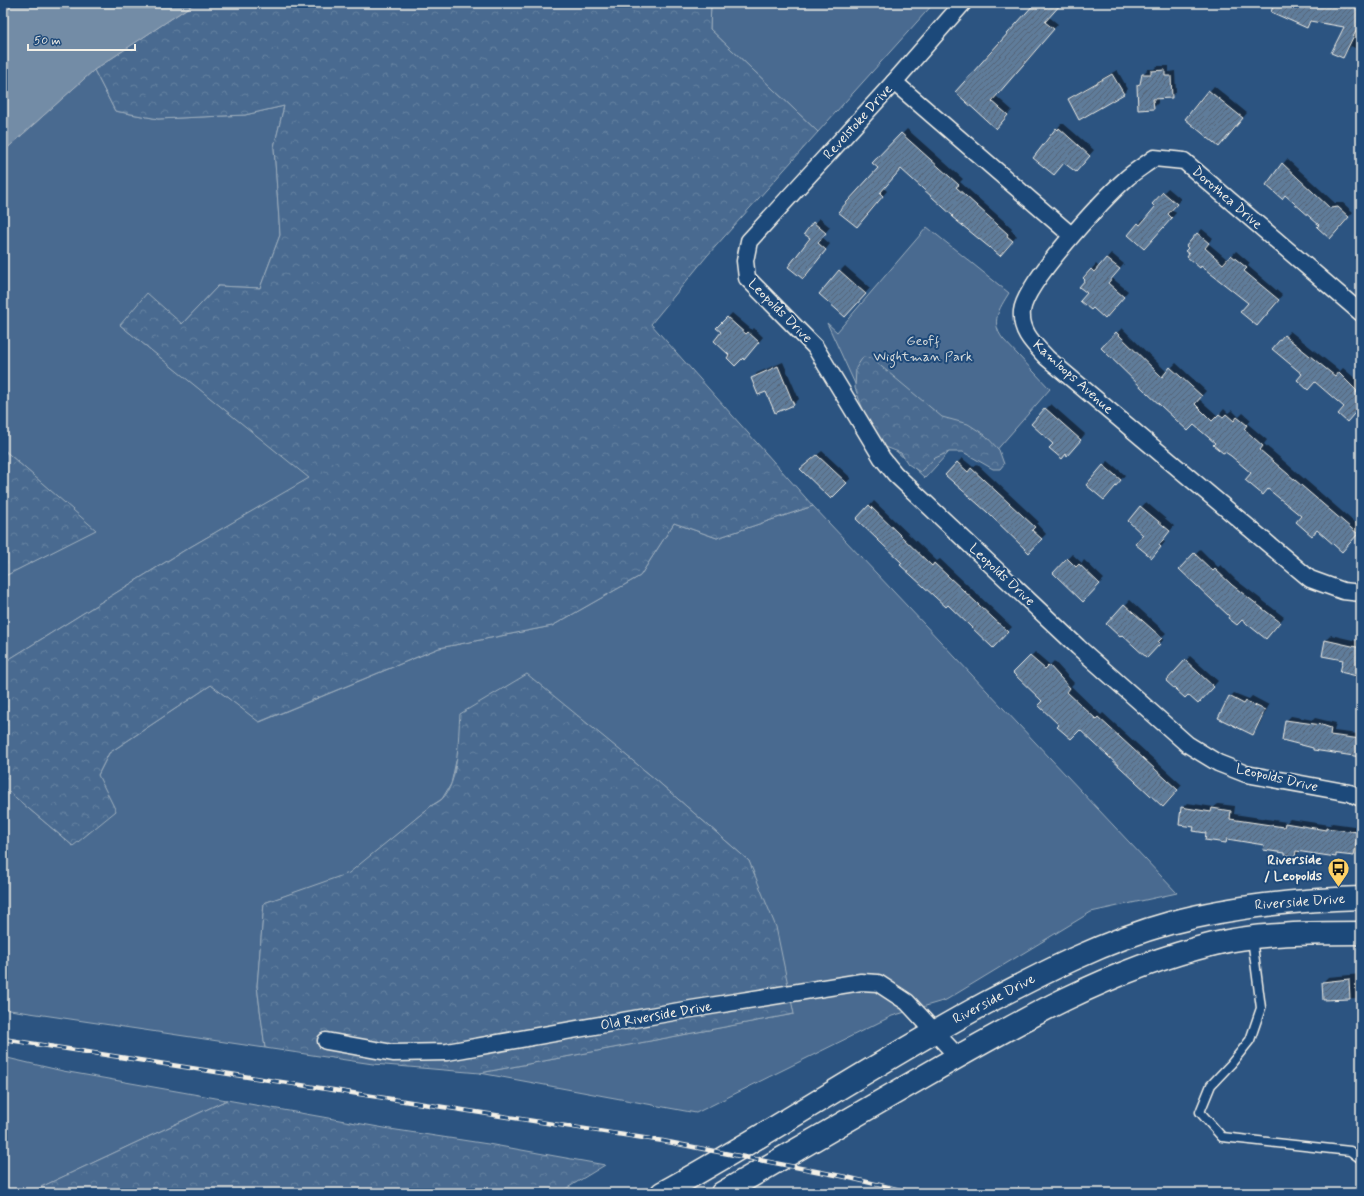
<svg xmlns="http://www.w3.org/2000/svg" width="1364" height="1196" font-family="Mynerve,sans-serif">
<defs>
<pattern id="forest-crowns" width="20" height="18" patternUnits="userSpaceOnUse"><rect width="20" height="18" fill="#496b90"/><path d="M2 6a3 3 0 1 1 6 0M12 15a3 3 0 1 1 6 0" fill="none" stroke="#6481a0"/></pattern>
<pattern id="building-hatch" width="6" height="6" patternUnits="userSpaceOnUse"><rect width="6" height="6" fill="#5e7b9a"/><path d="M-1 1l2-2M0 6l6-6M5 7l2-2" fill="none" stroke="#556474"/></pattern>
</defs>
<rect width="100%" height="100%" fill="#2c5481"/>
<filter id="ink" filterUnits="userSpaceOnUse"><feTurbulence type="fractalNoise" baseFrequency=".025" numOctaves="2"/><feDisplacementMap in="SourceGraphic" scale="8" xChannelSelector="R" yChannelSelector="G"/><feConvolveMatrix kernelMatrix="1 2 1 2 8 2 1 2 1" color-interpolation-filters="sRGB"/></filter>
<g filter="url(#ink)">
<!-- green -->
<g fill="#496b90" stroke="#9eaebc">
<polygon points="711,3 934,3 818,132 710,29"/>
<polygon points="94,70 115,111 158,119 245,115 284,106 274,147 280,235 260,288 218,286 182,324 120,325 310,478 185,550 3,663 3,577 95,530 3,449 3,152"/>
<path d="M927,227l82,66c-10,16 -19,29 -6,46l47,50 -63,72 -26,-22 -36,39 -47,-44 -51,-111 10,9z"/>
<polygon points="813,506 1177,893 1091,912 946,1000 892,1016 696,1113 480,1073 793,1014 749,861 655,779 527,675 456,761 451,784 442,799 431,806 349,874 264,903 257,986 265,1048 3,1009 3,787 73,846 98,775 109,753 211,685 260,722 439,648 552,626 640,576 674,523 717,538"/>
<polygon points="3,1057 63,1071 227,1100 41,1187 38,1193 3,1193"/>
</g>
<!-- forest -->
<g fill="url(#forest-crowns)" stroke="#9eaebc">
<polygon points="195,3 711,3 710,29 818,132 707,256 651,324 813,506 717,538 674,523 640,576 552,626 439,648 259,722 211,685 109,753 98,775 116,811 73,846 3,787 3,663 185,550 309,478 120,325 147,293 182,324 218,286 260,288 280,235 274,147 284,106 245,115 158,119 115,111 94,70"/>
<polygon points="863,357 870,358 876,362 942,417 968,424 985,435 999,450 1004,464 1000,469 993,469 963,452 949,452 935,458 920,472 908,464 901,453 883,446 866,418 855,388 856,368"/>
<polygon points="3,449 96,530 3,577"/>
<path d="M527,674l128,105 94,82 27,66 18,87 -314,59 -107,-9 -108,-16 -8,-62 7,-83 85,-30 82,-67c3,-2 8,-4 11,-7 17,-16 16,-62 18,-85z"/>
<polygon points="227,1100 390,1129 488,1144 605,1165 559,1193 38,1193 41,1187"/>
</g>
<!-- water -->
<polygon fill="#738ca6" stroke="#a7b4c0" points="3,3 195,3 94,70 3,152"/>
<!-- shadow -->
<g fill="#0007">
<polygon points="1036,3 1061,3 1049,17 1058,24 996,96 1012,110 1001,122 956,92"/>
<polygon points="1276,3 1361,3 1361,51 1351,46 1343,57 1345,27 1312,20 1307,27"/>
<polygon points="1157,66 1169,66 1169,72 1175,71 1176,92 1171,97 1158,98 1158,103 1153,108 1138,85 1142,81 1143,74 1148,69 1154,69"/>
<polygon points="1117,70 1128,89 1123,94 1069,100 1074,95"/>
<polygon points="1214,86 1247,113 1219,146 1186,119"/>
<polygon points="1061,124 1064,124 1094,150 1080,166 1057,129"/>
<polygon points="907,129 963,179 960,182 1012,228 1011,230 1017,236 1004,250 954,216 901,168 884,188 887,191 861,221 879,168 874,163"/>
<polygon points="1287,159 1335,203 1343,203 1353,212 1335,233 1320,224 1286,194 1283,164"/>
<polygon points="1168,188 1181,199 1172,209 1176,213 1149,243 1139,224 1143,219 1145,220 1157,207 1163,193"/>
<polygon points="819,218 830,227 822,237 830,244 807,273 811,238 805,234"/>
<polygon points="1202,229 1213,238 1208,243 1228,260 1236,251 1250,263 1248,266 1282,295 1261,321 1249,303 1191,254 1187,246"/>
<polygon points="1361,250 1361,264 1354,258"/>
<polygon points="1111,253 1124,264 1112,278 1128,291 1110,312 1089,293 1087,280 1084,278 1096,264 1099,267"/>
<polygon points="845,266 870,288 850,311 840,271"/>
<polygon points="732,313 752,330 754,328 763,337 749,354 743,356 731,355 722,332 718,328"/>
<polygon points="1122,328 1167,372 1176,363 1206,391 1199,399 1218,416 1224,409 1228,413 1232,410 1239,417 1243,413 1251,420 1248,424 1267,440 1264,444 1361,528 1347,546 1302,516 1253,473 1102,348"/>
<polygon points="1290,331 1340,371 1343,368 1357,380 1361,385 1361,406 1345,407 1274,349"/>
<polygon points="783,362 799,399 794,404 775,412 766,391 753,378 757,373"/>
<polygon points="1051,404 1085,434 1072,450 1054,444 1046,409"/>
<polygon points="822,451 851,478 831,498 806,464"/>
<polygon points="962,458 973,467 977,464 1039,522 1037,524 1046,534 1029,551 988,511 946,475"/>
<polygon points="1108,461 1125,475 1109,494 1103,466"/>
<polygon points="874,501 937,561 940,559 1012,627 993,646 858,519"/>
<polygon points="1146,502 1174,526 1163,540 1165,542 1157,552 1144,535 1129,521"/>
<polygon points="1200,549 1218,567 1221,565 1236,580 1284,617 1266,638 1242,619 1230,616 1180,569"/>
<polygon points="1072,554 1082,563 1084,560 1104,579 1083,600 1054,573"/>
<polygon points="1130,600 1166,633 1162,637 1164,639 1152,652 1107,624"/>
<polygon points="1331,635 1361,642 1361,679 1354,677 1355,674 1326,640"/>
<polygon points="1035,652 1050,665 1054,661 1074,683 1071,686 1101,715 1103,713 1182,785 1168,801 1080,729 1071,738 1040,705 1044,701 1015,673"/>
<polygon points="1190,656 1218,681 1203,698 1188,694 1168,680"/>
<polygon points="1234,693 1249,699 1252,696 1269,705 1257,729 1252,734 1229,698"/>
<polygon points="1291,716 1313,720 1315,718 1336,723 1334,731 1358,734 1361,731 1361,756 1314,747 1286,721"/>
<polygon points="1187,803 1214,807 1218,804 1235,806 1234,814 1287,822 1290,819 1330,825 1332,823 1361,827 1359,850 1354,855 1338,853 1335,856 1300,851 1295,856 1265,844 1229,839 1226,842 1195,826 1182,808"/>
<polygon points="1361,974 1361,998 1324,999 1323,982 1328,977"/>
</g>
<!-- building -->
<g fill="url(#building-hatch)" stroke="#f4f1e8">
<polygon points="1035,3 1062,3 1045,22 1054,29 992,101 1008,115 996,129 955,92"/>
<polygon points="1274,3 1361,3 1359,25 1343,58 1331,53 1344,27 1310,21 1307,28 1271,12"/>
<polygon points="1165,70 1165,76 1171,76 1172,98 1153,99 1154,109 1138,110 1137,85 1140,84 1142,74 1151,74 1151,71"/>
<polygon points="1112,74 1124,94 1079,120 1068,99"/>
<polygon points="1208,90 1243,118 1219,147 1185,119"/>
<polygon points="1056,128 1058,130 1059,128 1090,156 1076,172 1064,163 1054,175 1033,158"/>
<polygon points="901,133 959,185 956,187 1008,234 1007,236 1013,241 1000,256 952,217 953,216 901,169 880,193 883,196 857,227 838,212 878,168 872,163"/>
<polygon points="1282,163 1330,208 1338,207 1349,217 1330,239 1317,227 1319,225 1285,195 1282,199 1266,185"/>
<polygon points="1163,192 1177,204 1168,214 1172,218 1144,249 1128,235 1138,223 1140,225 1155,207 1152,204"/>
<polygon points="813,222 826,233 818,243 826,250 803,279 788,267 810,238 804,234"/>
<polygon points="1197,233 1209,243 1205,248 1223,264 1231,255 1247,268 1244,271 1279,300 1257,326 1240,312 1248,303 1201,266 1200,268 1187,257 1189,254 1185,251 1188,248 1186,246"/>
<polygon points="1106,258 1120,269 1108,283 1124,297 1105,319 1093,308 1091,310 1080,301 1087,293 1079,287 1085,280 1083,278 1091,269 1094,272"/>
<polygon points="839,270 866,294 845,317 819,294"/>
<polygon points="727,317 746,334 748,332 759,342 744,360 743,358 735,366 727,358 729,355 714,341 721,332 716,328"/>
<polygon points="1116,332 1162,377 1170,367 1202,396 1195,404 1212,421 1219,414 1223,417 1226,414 1234,421 1237,417 1247,425 1244,429 1263,446 1260,450 1358,534 1342,552 1317,530 1312,536 1296,522 1301,516 1268,489 1263,495 1245,480 1251,473 1231,456 1225,452 1223,453 1213,445 1215,443 1194,425 1188,431 1147,393 1101,348"/>
<polygon points="1284,335 1335,376 1338,372 1357,391 1356,392 1361,397 1361,406 1347,422 1338,414 1344,407 1315,382 1308,390 1297,380 1302,374 1272,349"/>
<polygon points="778,366 794,405 775,413 766,392 758,395 751,378"/>
<polygon points="1045,408 1081,440 1067,456 1066,454 1062,459 1049,448 1053,444 1031,424"/>
<polygon points="817,455 847,483 831,499 800,469"/>
<polygon points="957,462 968,472 971,468 1035,527 1032,530 1042,539 1029,553 987,512 945,475"/>
<polygon points="1103,465 1121,480 1104,500 1086,485"/>
<polygon points="869,505 932,566 934,563 1008,632 993,648 948,605 946,607 900,565 902,563 856,519"/>
<polygon points="1140,506 1170,531 1159,545 1161,547 1152,558 1135,544 1143,535 1128,521"/>
<polygon points="1194,553 1213,571 1215,569 1232,585 1280,622 1266,639 1242,620 1237,625 1228,618 1229,616 1179,569"/>
<polygon points="1067,558 1076,567 1079,564 1100,584 1083,602 1053,573"/>
<polygon points="1124,604 1162,638 1158,642 1160,644 1147,658 1122,635 1120,637 1106,624"/>
<polygon points="1325,640 1361,648 1361,677 1340,672 1343,660 1322,656"/>
<polygon points="1030,656 1045,669 1049,665 1070,688 1067,692 1096,719 1098,717 1178,790 1163,807 1080,730 1071,739 1057,727 1059,725 1038,705 1042,701 1013,673"/>
<polygon points="1185,660 1214,687 1198,704 1188,695 1185,698 1166,681"/>
<polygon points="1229,696 1244,704 1246,701 1265,710 1253,735 1218,718"/>
<polygon points="1285,720 1322,725 1331,728 1330,735 1361,739 1361,757 1313,750 1313,748 1282,740"/>
<polygon points="1181,807 1211,812 1212,808 1231,811 1230,819 1284,827 1285,823 1326,830 1326,828 1358,832 1354,856 1336,854 1336,857 1296,851 1295,857 1285,855 1285,853 1263,850 1264,845 1227,839 1226,843 1205,840 1206,833 1193,831 1194,827 1179,825"/>
<polygon points="1349,979 1350,999 1323,1000 1322,982"/>
</g>
<g fill="none" stroke-linecap="round" stroke-linejoin="round">
<defs>
<polyline id="service" points="1252,938 1261,1008 1250,1040 1231,1064 1211,1085 1200,1112 1222,1137 1350,1151 1361,1159"/>
<g id="minor">
<polyline points="963,3 894,82 749,241 745,261 747,278 815,347 882,458 895,474 1078,647 1187,744 1218,763 1246,774 1350,793 1361,798"/>
<polyline points="894,82 1071,235"/>
<path d="M1361,313l-177,-152 -30,-3c-9,7 -19,13 -27,20 -24,21 -102,105 -105,133 -2,21 12,33 25,47l263,221 33,12 18,2"/>
<polyline points="326,1041 393,1053 447,1052 685,1010 861,982 878,983 907,1002 958,1057"/>
</g>
<g id="primary">
<path d="M662,1193c109,-60 213,-130 324,-190 59,-31 118,-62 184,-80 62,-17 126,-23 191,-25"/>
<path d="M722,1193c68,-39 136,-79 204,-118 92,-53 184,-106 288,-131 43,-11 102,-11 147,-11"/>
</g>
</defs>
<!-- service casing -->
<use href="#service" stroke="#f4f1e8" stroke-width="11"/>
<!-- minor casing -->
<use href="#minor" stroke="#f4f1e8" stroke-width="19"/>
<!-- primary casing -->
<use href="#primary" stroke="#f4f1e8" stroke-width="25"/>
<!-- service -->
<use href="#service" stroke="#1f4a7a" stroke-width="8"/>
<!-- minor -->
<use href="#minor" stroke="#1f4a7a" stroke-width="16"/>
<!-- primary -->
<use href="#primary" stroke="#1f4a7a" stroke-width="22"/>
<defs>
<polyline id="rail" points="3,1039 663,1141 846,1177 913,1193"/>
</defs>
<!-- rail casing -->
<use href="#rail" stroke="#f4f1e8" stroke-width="4.5"/>
<!-- rail -->
<use href="#rail" stroke="#1f4a7a" stroke-width="3" stroke-dasharray="9" stroke-linecap="butt"/>
</g>
</g>
<!-- icons -->
<defs>
<symbol id="bus-pin" viewBox="-11 -11 22 30"><path d="M0 17L-7.5 6A9.5 9.5 0 1 1 7.5 6Z" fill="#ffd166" stroke="#1f4a7a"/><path d="M-5-6H5V4H4V6H2V4H-2V6H-4V4H-5ZM-3.5-4V0h7V-4ZM-3.5 1.2v1.5H-2V1.2ZM2 1.2v1.5H3.5V1.2Z" fill="#111"/></symbol>
</defs>
<g fill-rule="evenodd">
<use href="#bus-pin" x="1326" y="856" width="25" height="34"/>
</g>
<g text-anchor="middle" dominant-baseline="central" stroke-width="4" stroke-linejoin="round" paint-order="stroke">
<!-- street labels -->
<g font-size="14" fill="#f4f1e8" stroke="#1f4a7a">
<text transform="translate(858 122) rotate(-48)">Revelstoke Drive</text>
<text transform="translate(1227 198) rotate(41)">Dorothea Drive</text>
<text transform="translate(780 311) rotate(45)">Leopolds Drive</text>
<text transform="translate(1073 377) rotate(42)">Kamloops Avenue</text>
<text transform="translate(1002 575) rotate(43)">Leopolds Drive</text>
<text transform="translate(1277 778) rotate(13)">Leopolds Drive</text>
<text transform="translate(1300 902) rotate(-4)">Riverside Drive</text>
<text transform="translate(994 999) rotate(-28)">Riverside Drive</text>
<text transform="translate(656 1016) rotate(-10)">Old Riverside Drive</text>
</g>
<!-- park labels -->
<g font-size="14" fill="#dadddb" stroke="#1f4a7a">
<text x="923" y="341">Geoff<tspan x="923" dy="16">Wightman Park</tspan></text>
</g>
<!-- poi labels -->
<g font-size="14" font-weight="bold" fill="#f4f1e8" stroke="#1f4a7a" text-anchor="end">
<text x="1322" y="860">Riverside<tspan x="1322" dy="16">/ Leopolds</tspan></text>
</g>
</g>
<!-- margin -->
<rect width="1364" height="1196" fill="none" stroke="#1f4a7a" stroke-width="16"/>
<rect x="8" y="8" width="1348" height="1180" fill="none" stroke="#f4f1e8" stroke-width="1.5" filter="url(#ink)"/>
<!-- scale -->
<path d="M28 44v6h107v-6" fill="none" stroke="#f4f1e8" stroke-width="2"/>
<text x="34" y="44" font-size="12" fill="#f4f1e8" stroke="#1f4a7a" stroke-width="3" paint-order="stroke">50 m</text>
</svg>
